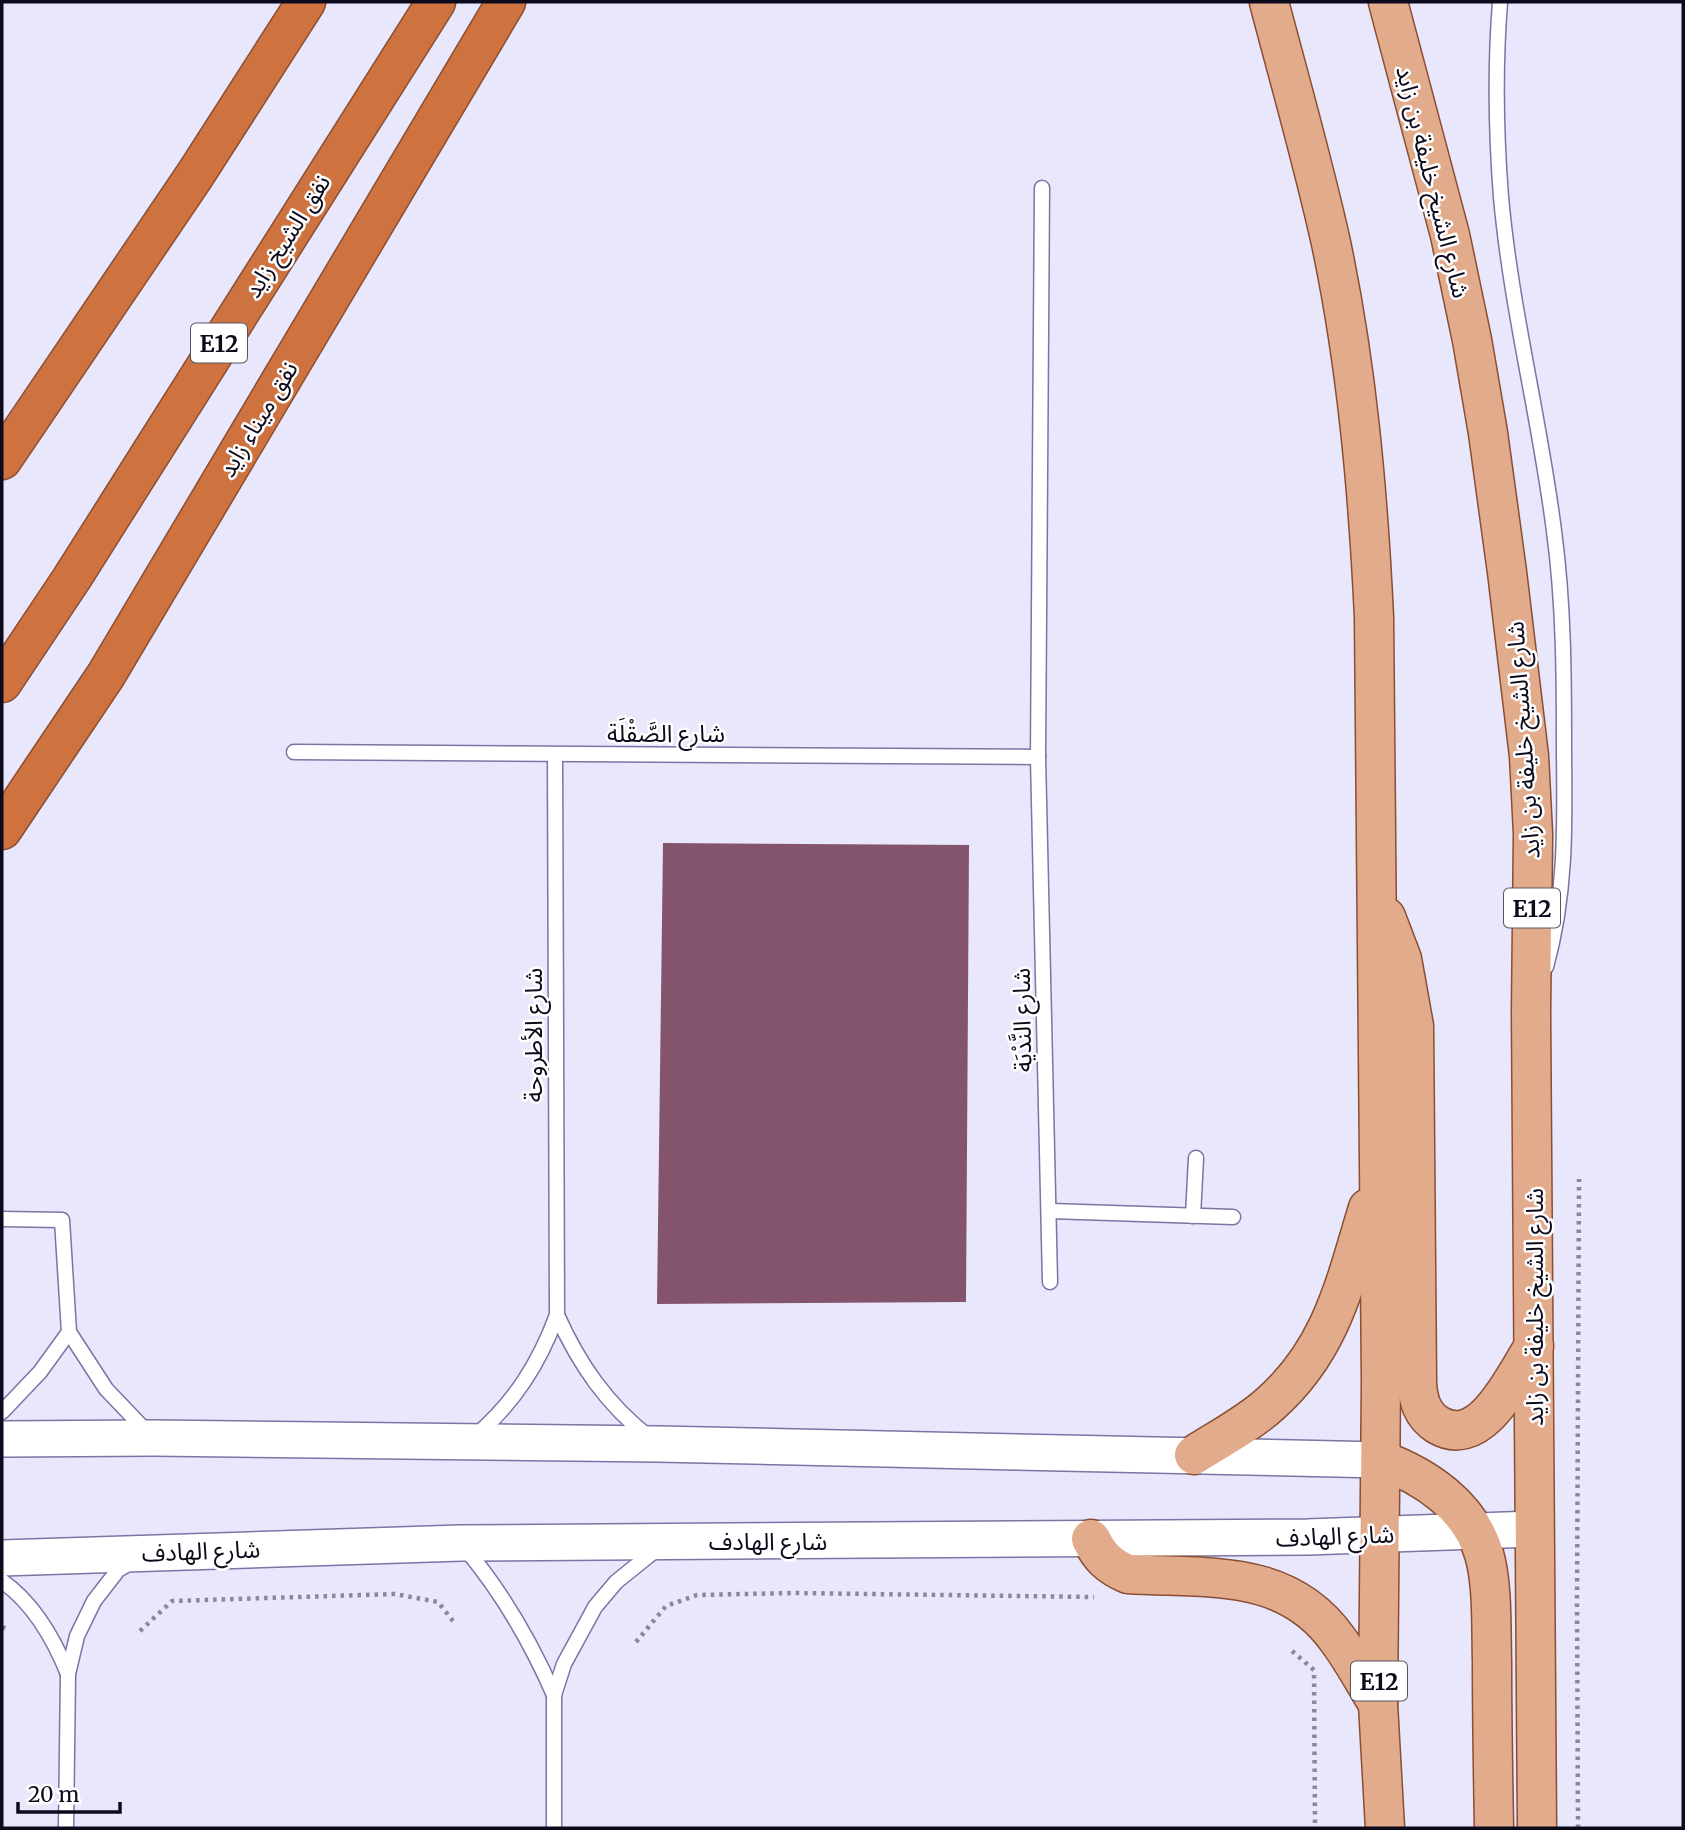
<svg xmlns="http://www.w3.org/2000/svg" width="1685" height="1830" font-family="Merriweather,'Noto Sans Arabic',serif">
<rect width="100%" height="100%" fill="#e8e7fc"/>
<!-- building -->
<polygon fill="#84546c" points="663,843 969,845 966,1302 657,1304"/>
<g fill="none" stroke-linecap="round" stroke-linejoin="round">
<defs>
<g id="service">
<path d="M1500,2c-5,64 -4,131 1,195 10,112 39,222 53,334 10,74 10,147 10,222 1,74 2,142 -18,214"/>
<polyline points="1042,188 1038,757 1050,1282"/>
<polyline points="294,752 1038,757"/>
<polyline points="1050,1211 1233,1217"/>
<polyline points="1193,1216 1196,1158"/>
<polyline points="2,1219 62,1220 69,1332 106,1389 148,1433"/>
<path d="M557,1315c22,49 50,90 93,123"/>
<polyline points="2,1412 40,1372 69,1332"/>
<path d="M474,1437c40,-34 65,-73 83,-122l-2,-560"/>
<path d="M464,1547c38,45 66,93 90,148"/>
<path d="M2,1581c31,22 52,58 66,93"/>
<polyline points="66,1828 68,1674 77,1636 94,1601 118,1570 130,1563"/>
<polyline points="554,1828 554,1695 564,1664 595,1607 616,1582 657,1549"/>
</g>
<g id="tertiary">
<polyline points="2,1439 154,1438 658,1444 1381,1460"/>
<polyline points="2,1558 461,1543 1307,1537 1535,1529"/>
</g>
<g id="primary">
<path d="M1269,2c21,80 44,160 62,241 26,123 37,248 43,374l7,765 -3,322 7,124"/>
<polyline points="1388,2 1450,235 1472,340 1488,433 1507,572 1529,756 1533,834 1531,1012 1537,1828"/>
<path d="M1386,917l16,42 12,67 3,357c1,17 5,32 21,42 44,26 77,-50 96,-79"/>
<path d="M1194,1455c25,-16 54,-31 76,-51 62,-55 75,-121 98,-196"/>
<path d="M1381,1460c44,16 89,46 103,94 9,30 7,76 8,107 0,56 1,112 2,167"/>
<path d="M1091,1539c9,18 18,27 37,35 78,5 159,-7 210,66 15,20 27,43 40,64"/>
</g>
<g id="motorway">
<polyline points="2,460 195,175 306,2"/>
<polyline points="2,683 72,578 436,2"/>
<polyline points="2,830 106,675 506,2"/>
</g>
</defs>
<!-- service casing -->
<use href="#service" stroke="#7a75a5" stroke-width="17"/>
<!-- tertiary casing -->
<use href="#tertiary" stroke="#7a75a5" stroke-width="38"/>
<!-- primary casing -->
<use href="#primary" stroke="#8a4e33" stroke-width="41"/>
<!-- motorway casing -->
<use href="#motorway" stroke="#8a4e33" stroke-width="41"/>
<!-- path -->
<g stroke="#89879b" stroke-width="4.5" stroke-dasharray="3.5 5" stroke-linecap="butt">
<polyline points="2,1627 9,1630"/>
<polyline points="140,1631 172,1601 395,1594 438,1602 453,1621"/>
<polyline points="636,1642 666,1606 697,1595 794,1593 1094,1597"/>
<polyline points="1292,1651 1314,1670 1315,1828"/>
<polyline points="1578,1828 1577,1602 1579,1179"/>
</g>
<!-- service -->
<use href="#service" stroke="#fff" stroke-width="14"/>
<!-- tertiary -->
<use href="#tertiary" stroke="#fff" stroke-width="35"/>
<!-- primary -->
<use href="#primary" stroke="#e2ab8c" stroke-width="38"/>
<!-- motorway -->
<use href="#motorway" stroke="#ce733f" stroke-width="38"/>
</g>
<g text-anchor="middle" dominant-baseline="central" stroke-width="5" stroke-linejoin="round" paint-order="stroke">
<!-- shield labels -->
<g fill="#fff" stroke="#565460" stroke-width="2">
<rect x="191" y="323.5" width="56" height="39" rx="5"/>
<rect x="1504" y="888.5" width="56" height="39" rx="5"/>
<rect x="1351" y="1661.5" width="56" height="39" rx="5"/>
</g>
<g font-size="23" font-weight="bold" fill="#0d0a1c">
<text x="219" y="343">E12</text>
<text x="1532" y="908">E12</text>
<text x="1379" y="1681">E12</text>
</g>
<!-- street labels -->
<g font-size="24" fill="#0d0a1c" stroke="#fff">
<text transform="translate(1433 182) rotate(76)">شارع الشيخ خليفة بن زايد</text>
<text transform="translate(287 236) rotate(-58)">نفق الشيخ زايد</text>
<text transform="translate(258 419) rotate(-59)">نفق ميناء زايد</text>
<text x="666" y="733">شارع الصَّقْلَة</text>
<text transform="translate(1523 740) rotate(-94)">شارع الشيخ خليفة بن زايد</text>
<text transform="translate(1022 1020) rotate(-91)">شارع النَّدْيَة</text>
<text transform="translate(533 1035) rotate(-90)">شارع الأطروحة</text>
<text transform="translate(1534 1307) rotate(-90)">شارع الشيخ خليفة بن زايد</text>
<text transform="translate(1335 1536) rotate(-2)">شارع الهادف</text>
<text x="768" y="1541">شارع الهادف</text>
<text transform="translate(201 1551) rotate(-2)">شارع الهادف</text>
</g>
</g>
<!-- border -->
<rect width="1685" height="1830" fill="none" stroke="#0d0a1c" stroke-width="7"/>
<!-- scale -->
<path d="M18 1802v10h102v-10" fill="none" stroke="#0d0a1c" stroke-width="3.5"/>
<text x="28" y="1802" font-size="21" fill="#0d0a1c" stroke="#ffffff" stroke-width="5" paint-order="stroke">20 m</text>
</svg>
